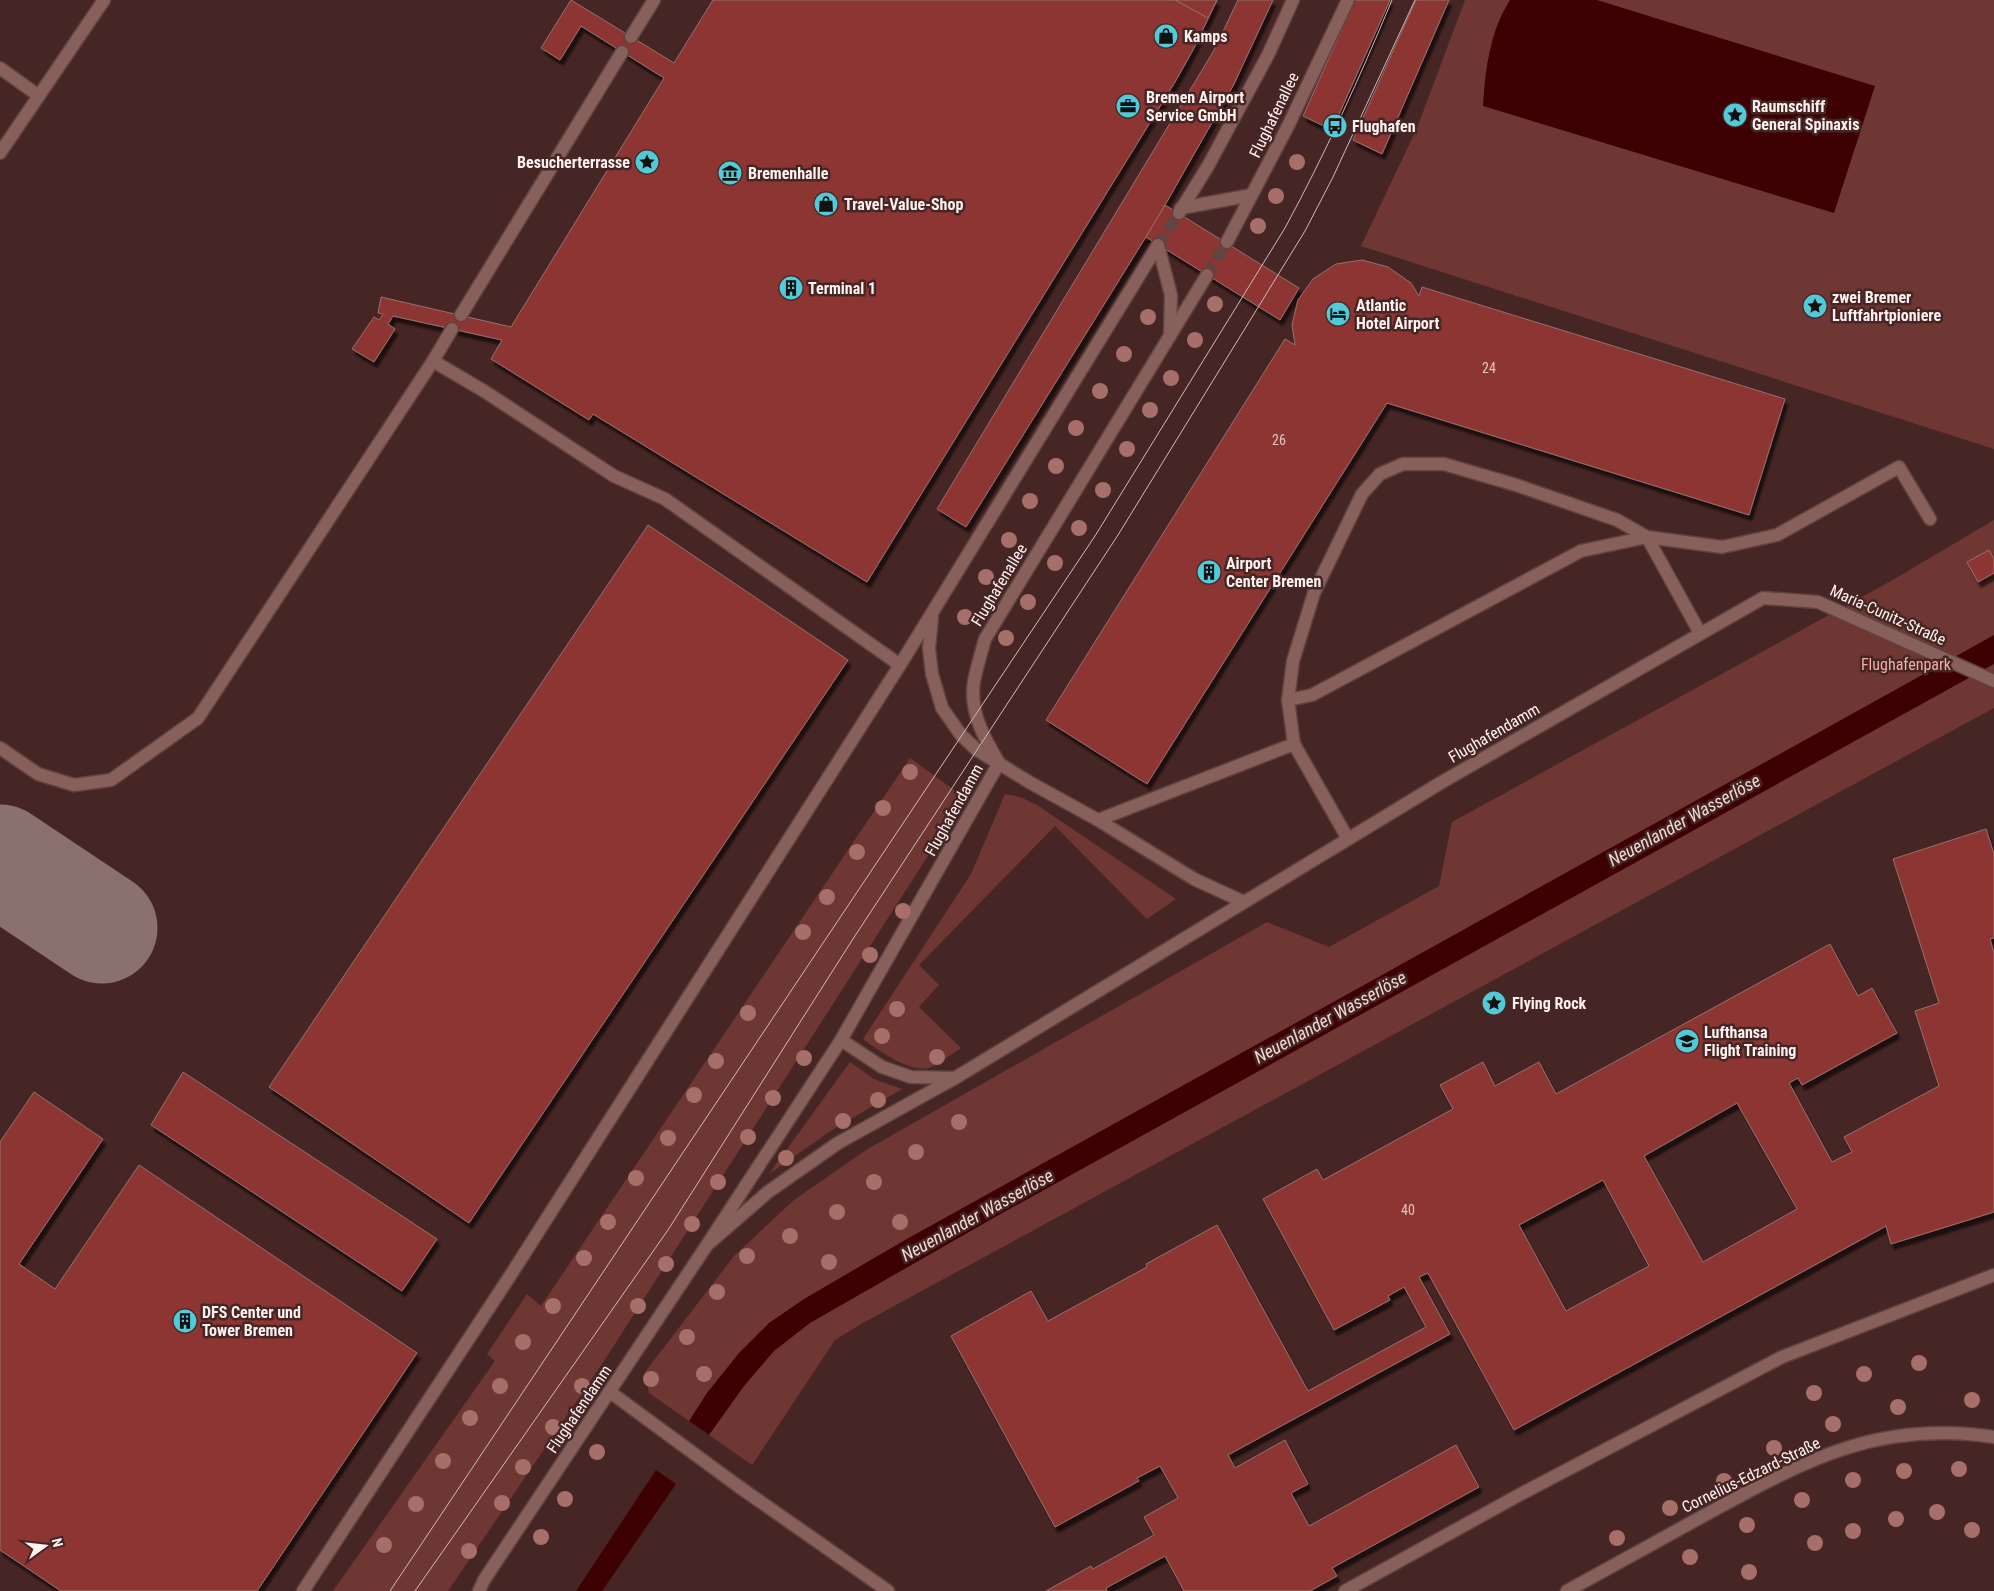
<svg xmlns="http://www.w3.org/2000/svg" width="1994" height="1591" font-family="'Roboto Condensed',sans-serif">
<defs>
<filter id="shadow"><feDropShadow dx="3" dy="5.5" stdDeviation="1" flood-color="#0009"/></filter>
</defs>
<rect width="100%" height="100%" fill="#462624"/>
<!-- green -->
<g fill="#6f3734">
<polygon points="1465,0 1994,0 1994,449 1361,246 1417,128"/>
<polygon points="1994,520 1994,708 861,1324 835,1340 752,1465 649,1393 645,1372 734,1256 794,1200 866,1150 1267,922 1329,947 1439,886 1452,822 1891,581"/>
<polygon points="910,758 965,798 604,1361 448,1591 333,1591 495,1361 487,1354 527,1294 541,1306"/>
<path d="M1005,794l15,3 17,8 139,94 -29,20 -92,-93 -136,139 20,20 -20,22 42,41c-10,6 -20,15 -30,19 -19,8 -53,-17 -68,-28l108,-165z"/>
<polygon points="850,1062 874,1079 902,1089 832,1130 769,1174"/>
</g>
<!-- water -->
<g fill="#3d0003">
<path d="M1510,0h87l278,86 -41,127 -351,-107c2,-36 7,-75 27,-106z"/>
<polygon points="1994,635 1994,664 997,1216 810,1323 774,1351 744,1386 709,1435 689,1421 707,1393 739,1353 769,1323 804,1299 905,1240"/>
<polygon points="656,1470 676,1484 602,1591 576,1591"/>
</g>
<g fill="none" stroke-linecap="round" stroke-linejoin="round">
<!-- taxiway -->
<polyline stroke="#8a706f" stroke-width="111" points="0,860 102,928"/>
</g>
<!-- building -->
<g fill="#8d3633" stroke="#96706d" fill-rule="evenodd" filter="url(#shadow)">
<polygon points="571,0 674,63 713,0 1217,0 1193,50 1175,82 867,582 593,414 589,420 491,359 502,340 393,316 388,324 395,329 374,362 352,349 374,317 379,320 383,314 378,313 381,297 511,327 664,78 581,26 560,60 541,48"/>
<polygon points="1175,0 1217,0 1208,18"/>
<polygon points="1238,0 1273,0 1234,84 1157,219 966,527 937,509 1213,52"/>
<polygon points="1355,0 1390,0 1332,130 1303,116"/>
<polygon points="1416,0 1449,0 1382,154 1353,140"/>
<polygon points="1165,205 1299,288 1280,320 1146,237"/>
<polygon points="1362,260 1388,267 1411,283 1419,296 1422,287 1785,399 1749,515 1387,403 1147,784 1046,720 1285,339 1295,345 1292,325 1298,300 1313,279 1336,264"/>
<polygon points="648,525 848,660 469,1223 269,1087"/>
<polygon points="1989,550 1994,559 1994,573 1978,582 1967,562"/>
<path d="M1986,829l8,25v84l-4,1 4,14v259l-103,32 -5,-18 -372,204 -86,-157 -9,4 31,57 -222,121 7,13 50,-28 23,44 -17,9 18,33 147,-81 23,42 -147,81 5,8 -27,15h-126l-19,-35 -59,32 1,3h-61l45,-25 2,3 61,-34 -10,-18 34,-19 -18,-32 -23,12 2,3 -84,46 -104,-191 80,-45 17,30 99,-54 -1,-3 71,-39 91,166 118,-64 -22,-40 -16,9 2,4 -56,30 -71,-131 54,-30 6,11 130,-71 -13,-24 43,-23 12,24 44,-24 17,32 274,-150 28,52 14,-8 25,45 -95,52 -4,-7 -9,5 43,79 20,-10 -8,-15 95,-51 -24,-75 24,-8 -46,-144zM1737,1103l60,106 -94,53 -59,-106zM1603,1180l46,86 -83,45 -47,-86z"/>
<polygon points="183,1072 437,1239 402,1291 151,1125"/>
<polygon points="34,1092 103,1139 19,1264 55,1289 139,1165 417,1353 257,1591 61,1591 0,1550 0,1142"/>
</g>
<g fill="none" stroke-linecap="round" stroke-linejoin="round">
<!-- minor-tunnel -->
<g stroke="#624443" stroke-width="12" stroke-dasharray="12 6" stroke-linecap="butt">
<polyline points="1158,245 1179,213"/>
<polyline points="1207,275 1227,242"/>
</g>
<defs>
<g id="minor">
<polyline points="631,37 654,0"/>
<polyline points="0,68 39,96"/>
<polyline points="0,153 104,0"/>
<polyline points="1181,208 1252,195"/>
<polyline points="1179,213 1208,166 1268,55 1293,0"/>
<polyline points="1227,242 1288,126 1348,0"/>
<polyline points="1158,245 1171,295 1170,336"/>
<polyline points="461,315 622,52"/>
<polyline points="433,361 484,391 614,476 665,499 900,665"/>
<polyline points="932,617 929,648 932,674 942,708 961,735 977,750 1029,782 1098,820 1194,879 1244,902"/>
<polyline points="1288,700 1312,695 1581,551 1647,537 1700,633"/>
<polyline points="0,748 38,774 74,785 111,780 198,718 433,361 452,329"/>
<path d="M999,763c-15,-25 -30,-52 -25,-82 3,-14 7,-28 11,-42l222,-364"/>
<polyline points="1098,820 1294,744"/>
<polyline points="1348,839 1294,744 1288,700 1293,661 1314,593 1362,494 1380,474 1403,464 1444,464 1516,485 1617,520 1647,537 1722,547 1777,535 1899,467 1930,519"/>
<polyline points="841,1040 882,1067 911,1077 955,1078"/>
<polyline points="707,1245 768,1192 838,1143 955,1078 1442,782 1763,598 1818,602 1994,681"/>
<polyline points="610,1392 738,1486 888,1591"/>
<polyline points="303,1591 512,1273 900,665 1158,245"/>
<polyline points="479,1591 484,1580 707,1245 841,1040 999,763"/>
<polyline points="1345,1591 1519,1495 1782,1357 1994,1275"/>
<path d="M1567,1591c49,-27 98,-54 147,-81 95,-52 168,-90 280,-73"/>
</g>
</defs>
<!-- minor casing -->
<use href="#minor" stroke="#604241" stroke-width="15"/>
<!-- minor -->
<use href="#minor" stroke="#875f5b" stroke-width="12"/>
<!-- tram -->
<g stroke="#cdbbba" stroke-width="1">
<path d="M390,1591l705,-1055 190,-308c40,-74 75,-151 107,-228"/>
<polyline points="415,1591 668,1230 851,942 1118,535 1305,231 1333,177 1415,0"/>
</g>
</g>
<!-- trees -->
<g fill="#a66f6a">
<circle cx="1297" cy="162" r="8"/>
<circle cx="1276" cy="196" r="8"/>
<circle cx="1258" cy="226" r="8"/>
<circle cx="1215" cy="304" r="8"/>
<circle cx="1148" cy="317" r="8"/>
<circle cx="1195" cy="340" r="8"/>
<circle cx="1124" cy="354" r="8"/>
<circle cx="1171" cy="378" r="8"/>
<circle cx="1100" cy="391" r="8"/>
<circle cx="1150" cy="410" r="8"/>
<circle cx="1076" cy="428" r="8"/>
<circle cx="1127" cy="449" r="8"/>
<circle cx="1056" cy="466" r="8"/>
<circle cx="1103" cy="490" r="8"/>
<circle cx="1030" cy="501" r="8"/>
<circle cx="1079" cy="528" r="8"/>
<circle cx="1009" cy="540" r="8"/>
<circle cx="1055" cy="563" r="8"/>
<circle cx="986" cy="577" r="8"/>
<circle cx="1028" cy="602" r="8"/>
<circle cx="965" cy="617" r="8"/>
<circle cx="1006" cy="638" r="8"/>
<circle cx="910" cy="772" r="8"/>
<circle cx="883" cy="808" r="8"/>
<circle cx="857" cy="852" r="8"/>
<circle cx="827" cy="897" r="8"/>
<circle cx="903" cy="911" r="8"/>
<circle cx="803" cy="932" r="8"/>
<circle cx="870" cy="955" r="8"/>
<circle cx="897" cy="1009" r="8"/>
<circle cx="748" cy="1013" r="8"/>
<circle cx="882" cy="1036" r="8"/>
<circle cx="937" cy="1057" r="8"/>
<circle cx="804" cy="1058" r="8"/>
<circle cx="716" cy="1061" r="8"/>
<circle cx="694" cy="1095" r="8"/>
<circle cx="773" cy="1098" r="8"/>
<circle cx="878" cy="1100" r="8"/>
<circle cx="843" cy="1121" r="8"/>
<circle cx="959" cy="1122" r="8"/>
<circle cx="748" cy="1137" r="8"/>
<circle cx="668" cy="1138" r="8"/>
<circle cx="916" cy="1152" r="8"/>
<circle cx="786" cy="1158" r="8"/>
<circle cx="636" cy="1178" r="8"/>
<circle cx="718" cy="1182" r="8"/>
<circle cx="874" cy="1182" r="8"/>
<circle cx="837" cy="1212" r="8"/>
<circle cx="608" cy="1222" r="8"/>
<circle cx="900" cy="1222" r="8"/>
<circle cx="692" cy="1224" r="8"/>
<circle cx="790" cy="1236" r="8"/>
<circle cx="747" cy="1256" r="8"/>
<circle cx="584" cy="1258" r="8"/>
<circle cx="829" cy="1262" r="8"/>
<circle cx="666" cy="1264" r="8"/>
<circle cx="717" cy="1292" r="8"/>
<circle cx="553" cy="1306" r="8"/>
<circle cx="638" cy="1306" r="8"/>
<circle cx="687" cy="1337" r="8"/>
<circle cx="523" cy="1342" r="8"/>
<circle cx="1919" cy="1363" r="8"/>
<circle cx="704" cy="1374" r="8"/>
<circle cx="1864" cy="1374" r="8"/>
<circle cx="651" cy="1379" r="8"/>
<circle cx="500" cy="1386" r="8"/>
<circle cx="582" cy="1386" r="8"/>
<circle cx="1814" cy="1393" r="8"/>
<circle cx="1972" cy="1400" r="8"/>
<circle cx="1898" cy="1407" r="8"/>
<circle cx="470" cy="1418" r="8"/>
<circle cx="1833" cy="1424" r="8"/>
<circle cx="553" cy="1427" r="8"/>
<circle cx="1774" cy="1448" r="8"/>
<circle cx="597" cy="1452" r="8"/>
<circle cx="443" cy="1461" r="8"/>
<circle cx="523" cy="1467" r="8"/>
<circle cx="1959" cy="1469" r="8"/>
<circle cx="1904" cy="1471" r="8"/>
<circle cx="1853" cy="1480" r="8"/>
<circle cx="1724" cy="1481" r="8"/>
<circle cx="565" cy="1499" r="8"/>
<circle cx="1802" cy="1500" r="8"/>
<circle cx="502" cy="1503" r="8"/>
<circle cx="416" cy="1504" r="8"/>
<circle cx="1670" cy="1508" r="8"/>
<circle cx="1937" cy="1512" r="8"/>
<circle cx="1896" cy="1519" r="8"/>
<circle cx="1747" cy="1525" r="8"/>
<circle cx="1972" cy="1530" r="8"/>
<circle cx="1853" cy="1531" r="8"/>
<circle cx="541" cy="1537" r="8"/>
<circle cx="1617" cy="1538" r="8"/>
<circle cx="1815" cy="1543" r="8"/>
<circle cx="384" cy="1545" r="8"/>
<circle cx="469" cy="1551" r="8"/>
<circle cx="1690" cy="1557" r="8"/>
<circle cx="1749" cy="1572" r="8"/>
</g>
<!-- icons -->
<defs>
<symbol id="shop-disc" viewBox="-11 -11 22 22"><circle r="9.5" fill="#52cbd8" stroke="#462624"/><path d="M-5-2.5h2.3a2.7 3.5 0 0 1 5.4 0H5L5.5 6h-11ZM-1.5-2.5h3a1.5 2.3 0 0 0-3 0Z" fill="#111"/></symbol>
<symbol id="office-disc" viewBox="-11 -11 22 22"><circle r="9.5" fill="#52cbd8" stroke="#462624"/><path d="M-6-3h4V-5.5h4V-3h4V5H-6ZM-1-4.5V-3h2v-1.5ZM-6 0V1H6V0Z" fill="#111"/></symbol>
<symbol id="sight-disc" viewBox="-11 -11 22 22"><circle r="9.5" fill="#52cbd8" stroke="#462624"/><path d="M0-6L1.8-2.2L6-1.7L2.9 1.2L3.7 5.4L0 3.3L-3.7 5.4L-2.9 1.2L-6-1.7L-1.8-2.2Z" fill="#111"/></symbol>
<symbol id="bus-disc" viewBox="-11 -11 22 22"><circle r="9.5" fill="#52cbd8" stroke="#462624"/><path d="M-5-6H5V4H4V6H2V4H-2V6H-4V4H-5ZM-3.5-4V0h7V-4ZM-3.5 1.2v1.5H-2V1.2ZM2 1.2v1.5H3.5V1.2Z" fill="#111"/></symbol>
<symbol id="museum-disc" viewBox="-11 -11 22 22"><circle r="9.5" fill="#52cbd8" stroke="#462624"/><path d="M0-6L6-3V-2H-6V-3ZM-5-1h2V3h-2ZM-1-1h2V3h-2ZM3-1h2V3H3ZM-6 4H6V6H-6Z" fill="#111"/></symbol>
<symbol id="building-disc" viewBox="-11 -11 22 22"><circle r="9.5" fill="#52cbd8" stroke="#462624"/><path d="M-4-6H4V6H1V3H-1V6H-4ZM-2.5-4.3h1.7v1.8h-1.7ZM.8-4.3h1.7v1.8H.8ZM-2.5-1h1.7V.8h-1.7ZM.8-1h1.7V.8H.8Z" fill="#111"/></symbol>
<symbol id="hotel-disc" viewBox="-11 -11 22 22"><circle r="9.5" fill="#52cbd8" stroke="#462624"/><path d="M-6-4.5h1.5V1H6V5H4.5V3h-9V5H-6ZM-4 0a1.8 1.8 0 1 1 3.6 0ZM.5 0V-2.5h3Q6-2.5 6 0Z" fill="#111"/></symbol>
<symbol id="university-disc" viewBox="-11 -11 22 22"><circle r="9.5" fill="#52cbd8" stroke="#462624"/><path d="M0-5L7-2L0 1L-7-2ZM-4 1L0 2.5L4 1V4Q0 6-4 4Z" fill="#111"/></symbol>
</defs>
<g fill-rule="evenodd">
<use href="#shop-disc" x="1152" y="22" width="28" height="28"/>
<use href="#office-disc" x="1114" y="92" width="28" height="28"/>
<use href="#sight-disc" x="1721" y="101" width="28" height="28"/>
<use href="#bus-disc" x="1321" y="112" width="28" height="28"/>
<use href="#sight-disc" x="633" y="148" width="28" height="28"/>
<use href="#museum-disc" x="716" y="159" width="28" height="28"/>
<use href="#shop-disc" x="812" y="190" width="28" height="28"/>
<use href="#building-disc" x="777" y="274" width="28" height="28"/>
<use href="#sight-disc" x="1801" y="292" width="28" height="28"/>
<use href="#hotel-disc" x="1324" y="300" width="28" height="28"/>
<use href="#building-disc" x="1195" y="558" width="28" height="28"/>
<use href="#sight-disc" x="1480" y="989" width="28" height="28"/>
<use href="#university-disc" x="1673" y="1027" width="28" height="28"/>
<use href="#building-disc" x="171" y="1307" width="28" height="28"/>
</g>
<g text-anchor="middle" dominant-baseline="central" stroke-width="5" stroke-linejoin="round" paint-order="stroke">
<!-- number labels -->
<g font-size="14" fill="#e2c2c1">
<text x="1489" y="368">24</text>
<text x="1279" y="440">26</text>
<text x="1408" y="1210">40</text>
</g>
<!-- poi labels -->
<g font-size="16" font-weight="bold" fill="#fef1f0" stroke="#462624" text-anchor="start">
<text x="1184" y="36">Kamps</text>
<text x="1146" y="97">Bremen Airport<tspan x="1146" dy="18">Service GmbH</tspan></text>
<text x="1752" y="106">Raumschiff<tspan x="1752" dy="18">General Spinaxis</tspan></text>
<text x="1352" y="126">Flughafen</text>
<text x="630" y="162" text-anchor="end">Besucherterrasse</text>
<text x="748" y="173">Bremenhalle</text>
<text x="844" y="204">Travel-Value-Shop</text>
<text x="808" y="288">Terminal 1</text>
<text x="1832" y="297">zwei Bremer<tspan x="1832" dy="18">Luftfahrtpioniere</tspan></text>
<text x="1356" y="305">Atlantic<tspan x="1356" dy="18">Hotel Airport</tspan></text>
<text x="1226" y="563">Airport<tspan x="1226" dy="18">Center Bremen</tspan></text>
<text x="1512" y="1003">Flying Rock</text>
<text x="1704" y="1032">Lufthansa<tspan x="1704" dy="18">Flight Training</tspan></text>
<text x="202" y="1312">DFS Center und<tspan x="202" dy="18">Tower Bremen</tspan></text>
</g>
<!-- street labels -->
<g font-size="16" fill="#fef1f0" stroke="#462624">
<text transform="translate(1274 115) rotate(-64)">Flughafenallee</text>
<text transform="translate(999 585) rotate(-59)">Flughafenallee</text>
<text transform="translate(1888 615) rotate(24)">Maria-Cunitz-Straße</text>
<text transform="translate(1494 733) rotate(-30)">Flughafendamm</text>
<text transform="translate(954 810) rotate(-61)">Flughafendamm</text>
<text transform="translate(579 1409) rotate(-56)">Flughafendamm</text>
<text transform="translate(1751 1475) rotate(-26)">Cornelius-Edzard-Straße</text>
</g>
<!-- park labels -->
<g font-size="16" fill="#f5aba4" stroke="#462624">
<text x="1906" y="664">Flughafenpark</text>
</g>
<!-- water labels -->
<g font-size="18" font-style="italic" fill="#f1d7d4" stroke="#462624">
<text transform="translate(1684 820) rotate(-29)">Neuenlander Wasserlöse</text>
<text transform="translate(1330 1017) rotate(-29)">Neuenlander Wasserlöse</text>
<text transform="translate(977 1215) rotate(-29)">Neuenlander Wasserlöse</text>
</g>
</g>
<!-- north arrow -->
<g transform="translate(45 1546) rotate(75)" stroke="#462624" stroke-width="4" paint-order="stroke">
<path d="M0-4L9 19L0 12L-9 19Z" fill="#fef1f0"/>
<text y="-8" font-size="14" font-weight="bold" text-anchor="middle" fill="#fef1f0">N</text>
</g>
</svg>
